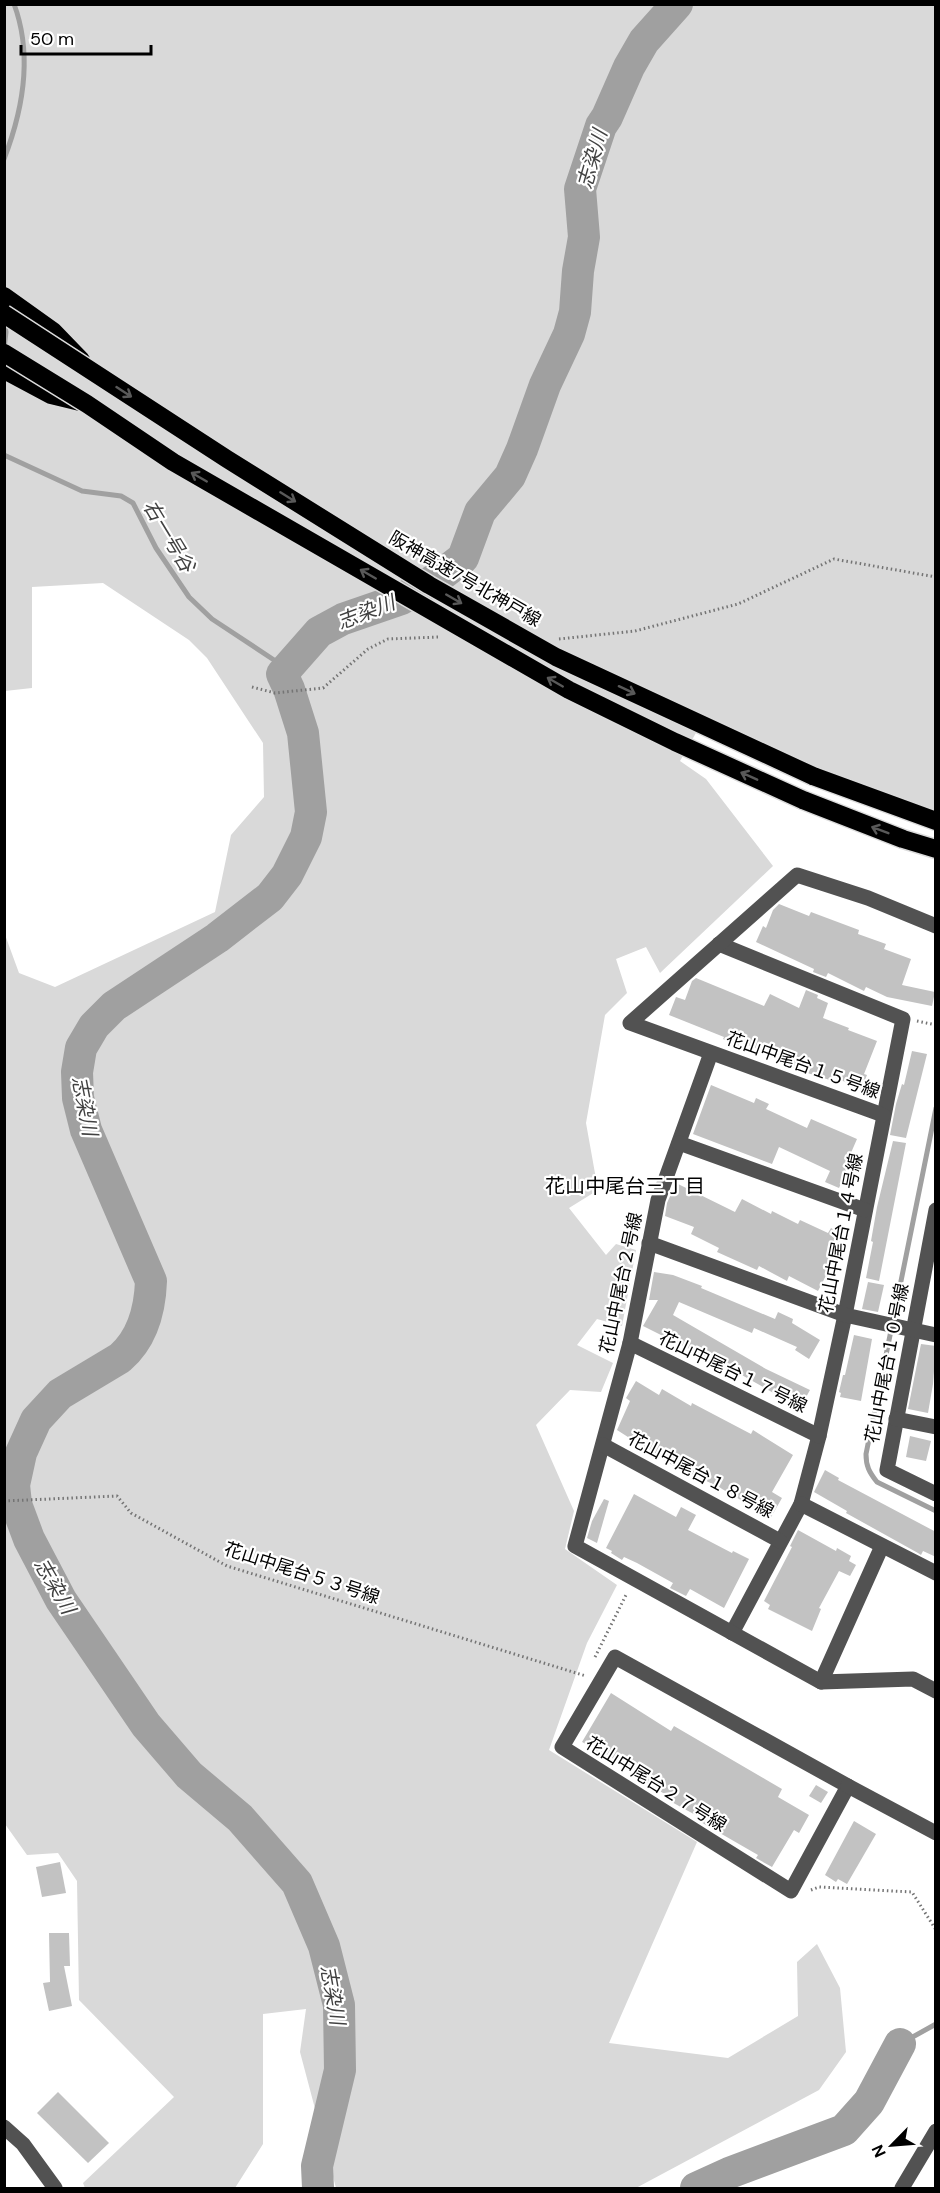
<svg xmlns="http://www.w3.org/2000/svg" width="940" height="2193" font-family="'DM Sans','Noto Sans JP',sans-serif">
<rect width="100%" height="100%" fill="#fff"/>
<!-- green -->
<polygon fill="#d9d9d9" points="5,5 935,5 935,813 892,803 705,717 680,761 706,779 773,866 660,973 646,947 616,959 627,993 605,1015 586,1123 598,1190 569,1208 606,1255 616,1244 636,1250 622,1326 597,1319 577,1345 613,1363 601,1392 570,1390 536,1425 574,1511 565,1549 617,1585 587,1643 549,1750 697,1842 609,2043 728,2058 798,2016 797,1962 817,1944 840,1988 846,2052 819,2090 636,2188 336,2188 300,2052 306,2009 263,2014 263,2144 235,2188 85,2188 83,2183 174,2097 79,2000 77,1881 58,1853 27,1855 5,1824 4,932 19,973 55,987 215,912 231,835 264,797 263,743 207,658 189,640 103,583 32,587 32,688 5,691"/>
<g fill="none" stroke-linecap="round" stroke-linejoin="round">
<!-- stream -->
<g stroke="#a0a0a0" stroke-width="5">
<path d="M4,159c19,-49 29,-104 10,-155"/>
<polyline points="4,322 6,332 4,349"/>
<polyline points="4,455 82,491 121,496 133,503 156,548 189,597 212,619 274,660 282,674"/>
<path d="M936,1108l-70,346c0,12 3,18 11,28l59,29"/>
<polyline points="900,2044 936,2024"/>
</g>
<!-- river -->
<g stroke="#a0a0a0" stroke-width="32">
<path d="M318,2188l-1,-22 23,-96 -1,-65 -15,-59 -27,-63 -57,-65 -51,-43 -43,-50 -85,-125 -32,-61 -13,-35 -2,-19 7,-32 15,-33 24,-26 60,-36c22,-19 30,-49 31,-77l-65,-151 -8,-32 -1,-26 4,-24 13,-22 20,-20 103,-68 53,-41 17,-22 19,-38 5,-25 -8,-79 -14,-44 -7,-15 37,-42 24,-13 58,-20 35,-20 27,-21 17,-46 30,-36 12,-27 23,-64 24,-51 6,-22 3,-41 6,-34 -4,-48 21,-63 6,-9 22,-50 15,-26 33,-37"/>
<polyline points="696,2188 729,2173 844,2130 869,2102 900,2044"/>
</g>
</g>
<!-- building -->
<g fill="#c2c2c2">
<polygon points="779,904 809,916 811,912 859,930 858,934 886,944 884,949 911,959 902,985 935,992 932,1006 887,997 866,987 864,991 828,973 826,977 813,972 814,969 756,942 763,926 766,928 773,910"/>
<polygon points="696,978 764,1006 770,994 799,1008 806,990 818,995 817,998 828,1003 823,1018 849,1028 848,1030 877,1041 864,1074 867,1075 861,1089 834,1077 833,1081 801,1071 778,1061 780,1057 741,1043 739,1047 723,1039 724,1037 669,1015 676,997 685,1000 692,981"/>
<polygon points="912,1051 927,1054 906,1138 890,1135 896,1104 902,1084 904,1085"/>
<polygon points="711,1085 754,1103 756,1098 769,1104 766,1109 807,1128 811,1119 857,1139 847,1162 850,1164 839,1188 825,1182 830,1171 779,1147 772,1164 693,1134"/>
<polygon points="893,1141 906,1143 879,1281 866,1278 873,1242 871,1241 877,1207"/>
<polygon points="676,1183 735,1212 742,1199 771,1214 772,1211 798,1224 800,1220 828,1233 831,1228 843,1234 829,1262 832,1264 818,1291 789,1276 787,1281 759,1266 757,1270 717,1252 719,1248 691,1234 694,1227 665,1216 667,1203"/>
<polygon points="654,1272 673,1275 702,1286 701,1288 775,1319 778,1312 793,1319 792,1323 820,1340 809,1359 795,1350 797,1347 754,1328 752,1333 679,1302 673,1315 766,1369 810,1390 800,1408 717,1361 714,1366 697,1357 699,1354 643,1326 658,1300 649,1300"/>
<polygon points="868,1282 884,1285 878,1312 862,1309"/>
<polygon points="854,1335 872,1339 861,1401 840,1397 841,1393 839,1392 843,1375 845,1375"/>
<polygon points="921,1344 936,1346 933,1384 928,1413 908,1409"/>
<polygon points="636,1381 659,1395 662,1389 691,1406 692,1403 751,1434 753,1430 793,1455 772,1492 782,1498 770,1519 755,1511 756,1509 717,1486 672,1465 617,1430 630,1401 626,1398"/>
<polygon points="910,1436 931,1441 926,1461 906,1457"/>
<polygon points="825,1470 839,1478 838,1480 936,1532 936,1557 923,1551 921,1555 918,1553 846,1513 847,1511 814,1492"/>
<polygon points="634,1494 676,1517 681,1507 696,1515 688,1530 732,1553 733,1551 749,1559 724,1608 690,1589 686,1596 670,1588 673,1583 637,1563 624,1557 622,1560 611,1553 612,1551 606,1548"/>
<polygon points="604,1499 609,1501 597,1543 587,1538 592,1521"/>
<polygon points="798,1530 836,1551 837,1548 851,1556 849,1561 856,1565 850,1576 839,1571 819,1608 821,1609 812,1631 768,1609 770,1605 764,1601 792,1547 790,1546"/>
<polygon points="611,1693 671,1731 674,1726 782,1789 778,1797 809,1815 799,1833 794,1830 772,1867 756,1858 758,1855 699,1821 701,1818 668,1800 670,1797 637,1778 640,1774 605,1754 603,1758 586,1748 588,1745 582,1742"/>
<polygon points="816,1785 828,1792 821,1803 809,1796"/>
<polygon points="854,1821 876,1834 847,1884 838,1879 836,1882 825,1875"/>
<polygon points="60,1862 66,1893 42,1897 36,1867"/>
<polygon points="49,1933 69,1933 70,1966 64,1966 72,2006 49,2011 43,1983 50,1982"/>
<polygon points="58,2092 109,2143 88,2163 37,2113"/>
</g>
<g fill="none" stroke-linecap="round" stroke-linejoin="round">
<defs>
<g id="highway">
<polyline points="4,296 53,331 81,360"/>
<polyline points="4,370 51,395 80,402"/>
<polyline points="813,776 936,821"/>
<polyline points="803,800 903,839 936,849"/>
</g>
</defs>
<!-- highway casing -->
<use href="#highway" stroke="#dbdbdb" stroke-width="21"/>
<!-- path -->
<g stroke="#747474" stroke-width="3" stroke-dasharray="1.5 3" stroke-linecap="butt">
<polyline points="559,639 635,631 738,604 834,559 936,577"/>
<polyline points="252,687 275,693 323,688 368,649 388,639 439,637"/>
<polyline points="917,1021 936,1025"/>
<polyline points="4,1501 117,1496 131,1513 227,1566 586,1676"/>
<polyline points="595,1657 627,1593"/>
<polyline points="811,1890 819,1887 912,1892 936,1930"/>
</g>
<!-- minor -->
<g stroke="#525252" stroke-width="15">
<polyline points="719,944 903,1019 845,1315 819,1436 801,1504 732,1633"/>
<polyline points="711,1053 658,1200 630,1343 575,1546 821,1682 913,1679 936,1691"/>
<polyline points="883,1115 630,1023 797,875 868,898 936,926"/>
<polyline points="679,1143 865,1210"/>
<polyline points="936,1210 887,1470 936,1494"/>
<polyline points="649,1243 845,1315 936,1335"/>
<polyline points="630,1343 819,1436"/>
<polyline points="896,1419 936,1427"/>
<polyline points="603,1445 780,1541"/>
<polyline points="801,1504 936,1573"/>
<polygon points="615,1657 848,1786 791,1891 562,1747"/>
<polyline points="821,1682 882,1546"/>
<polyline points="848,1786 936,1833"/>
<polyline points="4,2127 23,2144 55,2188"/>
<polyline points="902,2188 936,2131"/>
</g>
<!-- highway -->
<use href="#highway" stroke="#000" stroke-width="18"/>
<defs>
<g id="highway-bridge">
<polyline points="4,314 227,459 429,585 556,657 813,776"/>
<polyline points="4,353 87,404 173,462 569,690 675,742 803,800"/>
</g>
</defs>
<!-- highway-bridge casing -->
<use href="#highway-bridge" stroke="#dbdbdb" stroke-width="21" stroke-linecap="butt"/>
<!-- highway-bridge -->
<use href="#highway-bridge" stroke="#000" stroke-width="18"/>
</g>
<!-- one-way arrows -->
<defs><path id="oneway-shaft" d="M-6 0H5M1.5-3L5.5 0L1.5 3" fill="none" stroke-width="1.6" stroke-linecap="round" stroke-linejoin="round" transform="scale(1.5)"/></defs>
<g stroke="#595959">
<use href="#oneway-shaft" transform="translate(124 392) rotate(33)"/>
<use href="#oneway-shaft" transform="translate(199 477) rotate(-150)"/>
<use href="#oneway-shaft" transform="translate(288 497) rotate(32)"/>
<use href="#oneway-shaft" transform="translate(368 574) rotate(-150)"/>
<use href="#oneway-shaft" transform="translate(454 599) rotate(30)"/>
<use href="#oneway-shaft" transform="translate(555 682) rotate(-150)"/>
<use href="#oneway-shaft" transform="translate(627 690) rotate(25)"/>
<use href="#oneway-shaft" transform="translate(749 776) rotate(-156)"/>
<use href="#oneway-shaft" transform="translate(880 830) rotate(-159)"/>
</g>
<g text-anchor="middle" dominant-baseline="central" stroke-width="4.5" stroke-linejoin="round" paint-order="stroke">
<!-- street labels -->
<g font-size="18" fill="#000" stroke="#fff">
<text transform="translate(465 579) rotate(30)">阪神高速7号北神戸線</text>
<text transform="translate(803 1065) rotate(20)">花山中尾台１５号線</text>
<text transform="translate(841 1233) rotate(-79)">花山中尾台１４号線</text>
<text transform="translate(621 1283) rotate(-78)">花山中尾台２号線</text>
<text transform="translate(887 1363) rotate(-79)">花山中尾台１０号線</text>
<text transform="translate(733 1372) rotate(26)">花山中尾台１７号線</text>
<text transform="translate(701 1475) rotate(28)">花山中尾台１８号線</text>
<text transform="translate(302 1573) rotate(18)">花山中尾台５３号線</text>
<text transform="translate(656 1784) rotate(32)">花山中尾台２７号線</text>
</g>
<!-- water labels -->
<g font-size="20" font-style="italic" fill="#414141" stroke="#fff">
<text transform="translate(592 159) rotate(-74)">志染川</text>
<text transform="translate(169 536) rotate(59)">右一号谷</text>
<text transform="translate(366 612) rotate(-21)">志染川</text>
<text transform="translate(85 1106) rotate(79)">志染川</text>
<text transform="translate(55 1586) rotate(60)">志染川</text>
<text transform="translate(333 1995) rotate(80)">志染川</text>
</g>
<!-- neighbourhood labels -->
<g font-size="20" fill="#000" stroke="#fff">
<text x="625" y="1186">花山中尾台三丁目</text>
</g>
</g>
<!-- border -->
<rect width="940" height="2193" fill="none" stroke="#000000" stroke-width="12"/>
<!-- north arrow -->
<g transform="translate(892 2145) rotate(245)" stroke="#ffffff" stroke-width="4.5" paint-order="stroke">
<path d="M0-4.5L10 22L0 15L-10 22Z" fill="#000000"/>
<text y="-9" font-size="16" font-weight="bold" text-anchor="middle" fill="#000000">N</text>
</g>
<!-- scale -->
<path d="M21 45v9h130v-9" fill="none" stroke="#000000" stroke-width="3"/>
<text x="30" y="45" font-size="18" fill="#000000" stroke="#ffffff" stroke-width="4.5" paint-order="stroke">50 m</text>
</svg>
